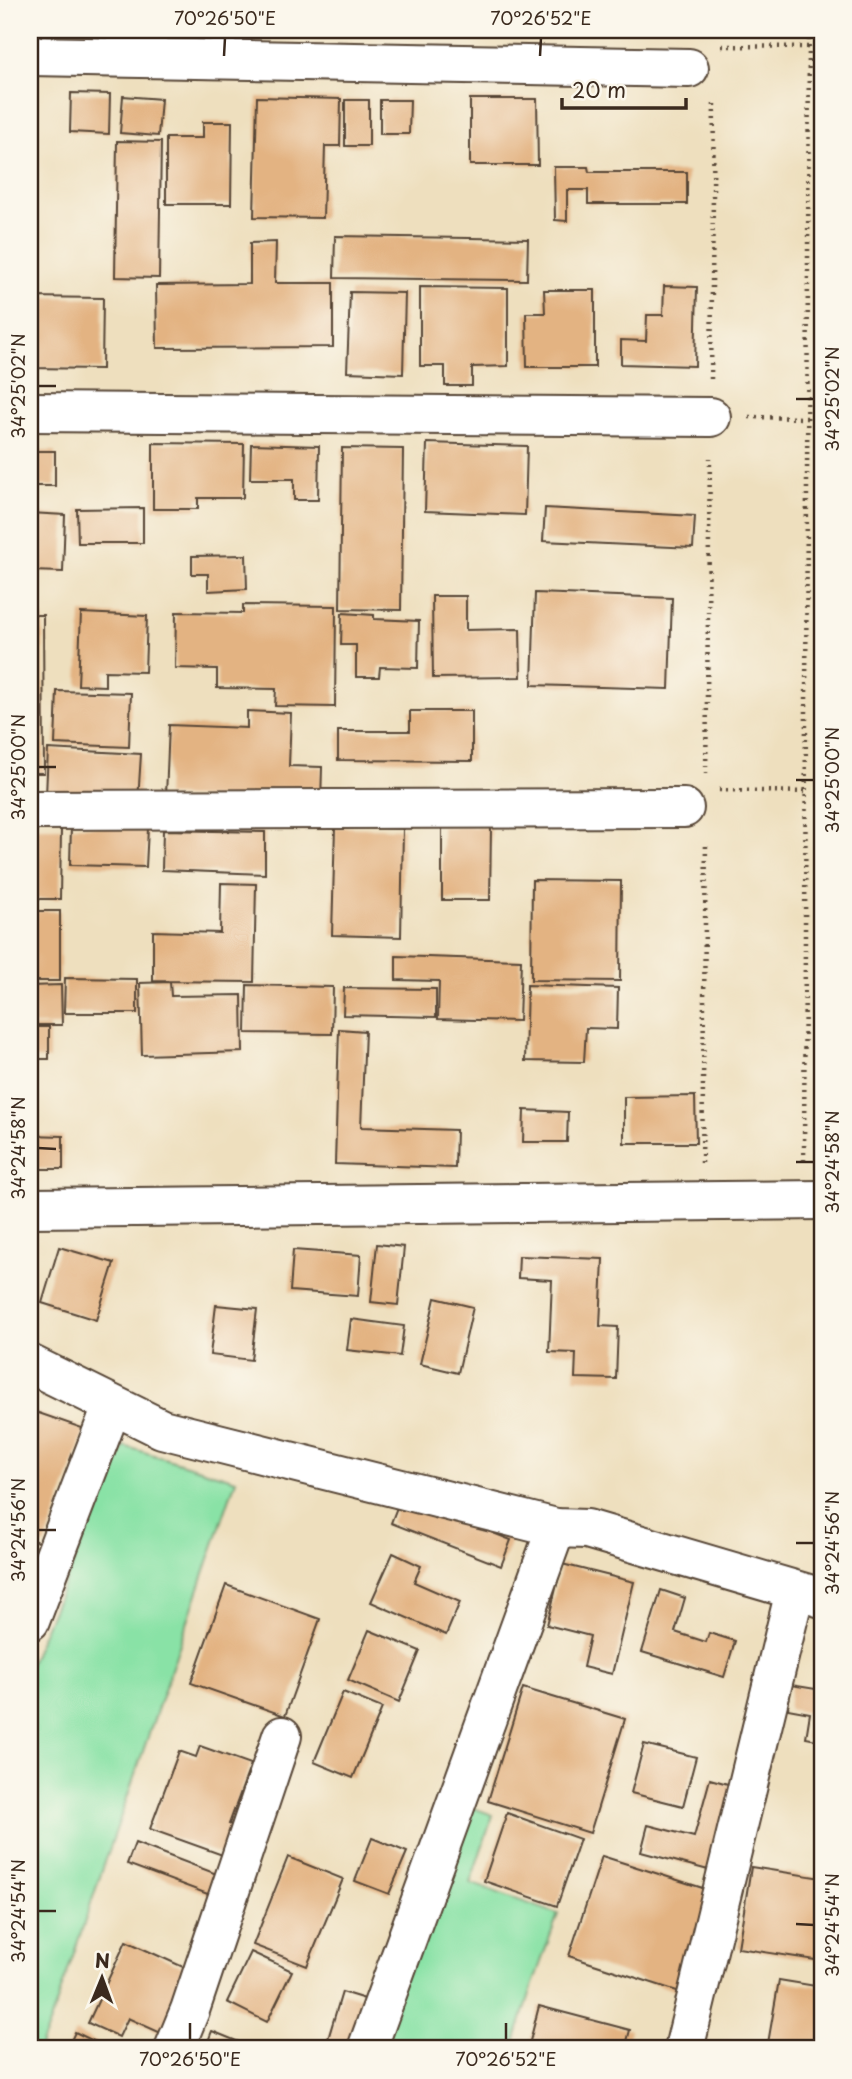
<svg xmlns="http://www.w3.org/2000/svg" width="852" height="2079" font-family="'Playpen Sans',sans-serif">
<rect width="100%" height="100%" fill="#fbf7ec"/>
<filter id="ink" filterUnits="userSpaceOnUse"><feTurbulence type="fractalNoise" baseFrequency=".0143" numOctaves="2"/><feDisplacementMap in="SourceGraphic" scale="14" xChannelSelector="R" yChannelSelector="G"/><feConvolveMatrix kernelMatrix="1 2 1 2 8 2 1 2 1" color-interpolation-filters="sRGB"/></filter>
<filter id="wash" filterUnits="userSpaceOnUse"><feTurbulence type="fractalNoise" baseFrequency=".00686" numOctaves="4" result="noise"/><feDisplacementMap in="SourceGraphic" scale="28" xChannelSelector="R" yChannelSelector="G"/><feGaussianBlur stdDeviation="1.57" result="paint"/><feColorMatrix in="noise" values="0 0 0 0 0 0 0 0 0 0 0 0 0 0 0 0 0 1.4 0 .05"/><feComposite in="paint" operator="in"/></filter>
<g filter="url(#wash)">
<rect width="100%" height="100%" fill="#eedfbe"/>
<!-- green -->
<g fill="#89e2a6" stroke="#628662" stroke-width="2">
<polygon points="124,1446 236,1480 53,2014 39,2049 30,2049 30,1663"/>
<polygon points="446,1798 493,1815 470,1883 558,1914 531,1990 513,2049 360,2049"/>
</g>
<g id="blocks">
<!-- building -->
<g fill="#e3b382">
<polygon points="71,93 110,94 109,134 70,132"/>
<polygon points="123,96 161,99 158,136 120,133"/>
<polygon points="257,97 341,99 340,146 325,146 323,218 254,217"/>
<polygon points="470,99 537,99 538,165 470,165"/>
<rect x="345" y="100" width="24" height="46"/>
<polygon points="380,100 410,100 409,134 380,134"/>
<polygon points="203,122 232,122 231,204 166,204 166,138 203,138"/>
<polygon points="117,141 161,142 159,278 115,277"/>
<polygon points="554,167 588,167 589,172 687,172 687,204 588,204 588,190 567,190 567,221 555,220"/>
<polygon points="335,236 528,239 527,280 334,278"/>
<polygon points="276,242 275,283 333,283 333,347 157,348 156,285 250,284 250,243"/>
<polygon points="664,286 697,287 695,366 621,364 621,340 646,341 647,315 663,315"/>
<polygon points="420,287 508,288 508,366 472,367 472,386 445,386 445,366 420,366"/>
<polygon points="544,290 595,290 595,367 527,367 526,313 545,313"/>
<polygon points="350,292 405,293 403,374 347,372"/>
<polygon points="30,297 103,298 102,369 30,368"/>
<polygon points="153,443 244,444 243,498 198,498 198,509 153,509"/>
<polygon points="427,443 527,446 525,515 425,511"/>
<polygon points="251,444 319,446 318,500 294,500 294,479 250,479"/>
<polygon points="342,448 403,449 401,610 340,609"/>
<rect x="30" y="451" width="25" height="35"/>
<polygon points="143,508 143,543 78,543 77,509"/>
<polygon points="545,508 695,516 693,548 543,541"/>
<polygon points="30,513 65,515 63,572 30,571"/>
<polygon points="246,555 247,589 208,591 208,574 192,574 192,556"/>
<polygon points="535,593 672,598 669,689 532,685"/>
<polygon points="432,596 466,596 466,630 520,629 521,677 433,678"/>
<polygon points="243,605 336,606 335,707 275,706 276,689 217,688 217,669 175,668 176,612 243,613"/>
<polygon points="81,613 147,616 145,672 105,671 105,686 78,685"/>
<polygon points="342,613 374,615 374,619 419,621 418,668 380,667 379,677 356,677 356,645 341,645"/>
<polygon points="30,615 43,615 44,773 30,773"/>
<polygon points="57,691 131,693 129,747 55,744"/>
<polygon points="247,711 291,713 289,766 322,767 321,801 166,796 169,725 247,728"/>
<polygon points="410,711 472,711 472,761 338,760 338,731 410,731"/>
<polygon points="48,749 141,754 138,801 46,796"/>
<polygon points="71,826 148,828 146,867 70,865"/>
<polygon points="335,827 403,829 401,937 332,935"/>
<polygon points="442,827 491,827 490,900 442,900"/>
<polygon points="30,828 61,828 60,899 30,899"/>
<polygon points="163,830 265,832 265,874 162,870"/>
<polygon points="532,880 621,881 620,981 531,980"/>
<polygon points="221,883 256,884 254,982 153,981 153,931 220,933"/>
<polygon points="32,911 60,911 60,981 30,981"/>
<polygon points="396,956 521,960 519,1021 438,1019 439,981 396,980"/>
<polygon points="65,978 137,979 137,1013 64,1013"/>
<polygon points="170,982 171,996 242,995 243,1052 142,1055 140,983"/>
<polygon points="61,985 62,1025 30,1025 30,986"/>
<polygon points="247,985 333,987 332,1034 246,1033"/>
<polygon points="527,985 618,988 617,1029 586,1028 584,1062 525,1061"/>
<polygon points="344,988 436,989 436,1017 343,1015"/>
<rect x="30" y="1027" width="19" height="32"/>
<polygon points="339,1029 365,1031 361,1127 456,1130 455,1168 335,1164"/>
<polygon points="695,1096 696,1143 624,1143 624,1097"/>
<polygon points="524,1110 568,1112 567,1142 523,1142"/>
<polygon points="30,1135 63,1136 63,1169 30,1169"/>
<polygon points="377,1244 404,1247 398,1305 371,1302"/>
<polygon points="59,1247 114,1263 96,1320 42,1303"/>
<polygon points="293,1250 361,1255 358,1296 290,1291"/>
<polygon points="519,1256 603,1259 600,1326 618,1327 616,1379 575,1378 576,1353 549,1352 552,1280 518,1278"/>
<polygon points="435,1298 473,1307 458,1373 420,1364"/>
<polygon points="216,1305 257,1309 251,1360 210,1355"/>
<polygon points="351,1319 404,1326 400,1356 347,1350"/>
<polygon points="30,1410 85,1429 45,1545 30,1539"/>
<polygon points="401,1497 511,1540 501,1566 391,1523"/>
<polygon points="393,1553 421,1566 414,1582 460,1602 446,1635 371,1602"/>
<polygon points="562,1564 634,1582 612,1674 583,1667 590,1636 547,1625"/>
<polygon points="226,1585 320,1619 285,1716 191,1683"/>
<polygon points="661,1590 685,1598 675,1632 706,1642 709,1633 735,1641 724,1677 642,1652"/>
<polygon points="369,1630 420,1651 399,1702 348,1680"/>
<polygon points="791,1685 822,1690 822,1741 806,1738 810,1713 788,1709"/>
<polygon points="523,1688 625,1719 590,1833 488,1801"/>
<polygon points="343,1692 382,1708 353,1778 314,1762"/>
<polygon points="644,1744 696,1757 683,1806 631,1793"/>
<polygon points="200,1746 251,1764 229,1824 239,1827 228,1857 150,1829 179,1751 196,1757"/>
<polygon points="710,1779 735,1786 712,1871 641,1852 648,1825 694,1837"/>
<polygon points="507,1813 580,1839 557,1906 484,1881"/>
<polygon points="372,1838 407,1852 389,1894 355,1881"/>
<polygon points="135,1843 222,1876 213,1896 127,1864"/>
<polygon points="602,1856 712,1891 680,1992 569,1956"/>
<polygon points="288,1857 343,1879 307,1966 253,1945"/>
<polygon points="751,1867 822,1878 822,1961 738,1948"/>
<polygon points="126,1941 192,1971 163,2034 128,2018 119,2037 88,2023"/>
<polygon points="251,1952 292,1971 267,2022 227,2002"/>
<polygon points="779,1980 822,1987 822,2049 767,2049"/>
<polygon points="342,1992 368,2000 353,2049 325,2049"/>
<polygon points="539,2006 630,2030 625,2049 528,2049"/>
<polygon points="212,2031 256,2049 205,2049"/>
<polygon points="75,2032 110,2049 67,2049"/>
</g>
</g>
</g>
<g filter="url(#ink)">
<use href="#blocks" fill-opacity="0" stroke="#564536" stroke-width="2"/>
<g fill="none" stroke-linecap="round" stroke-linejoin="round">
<defs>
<g id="street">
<polyline points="30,56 689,68"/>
<polyline points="30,412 711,417"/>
<polyline points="30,810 684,808"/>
<polyline points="30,1208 822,1200"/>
<polyline points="30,1364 162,1429 556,1528 587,1529 822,1598"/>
<polyline points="30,1621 112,1406"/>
<polyline points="174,2049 190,2010 282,1736"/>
<polyline points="367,2049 556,1528"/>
<polyline points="684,2049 795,1591"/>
</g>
</defs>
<!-- street casing -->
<use href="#street" stroke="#564536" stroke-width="42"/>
<!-- path -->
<g stroke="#564536" stroke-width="4.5" stroke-dasharray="2 5" stroke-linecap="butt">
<polyline points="722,46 809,47"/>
<polyline points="711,379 714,101"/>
<polyline points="749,417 807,418"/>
<polyline points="706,774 710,458"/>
<polyline points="719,790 806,792"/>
<polyline points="804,1161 809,30"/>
<polyline points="702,1163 706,843"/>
</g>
<!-- street -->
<use href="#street" stroke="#fff" stroke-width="38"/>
</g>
</g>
<!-- ticks -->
<path fill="none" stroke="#3b2a1e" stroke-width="2.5" d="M224,56l1,-18M540,56l1,-18M38,386h18M796,399h18M38,767h18M796,780h18M38,1148l18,1M796,1162h18M38,1530h18M796,1543h18M38,1911h18M796,1924l18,1M190,2040v-17M506,2040v-17"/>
<!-- margin -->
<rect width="852" height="2079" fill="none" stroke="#fbf7ec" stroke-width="77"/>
<!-- north arrow -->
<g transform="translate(102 1978) rotate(1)" stroke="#fbf7ec" stroke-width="5" paint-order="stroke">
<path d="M0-5L12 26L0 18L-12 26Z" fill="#3b2a1e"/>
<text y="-10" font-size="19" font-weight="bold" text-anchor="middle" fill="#3b2a1e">N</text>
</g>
<!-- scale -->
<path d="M562 98v10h124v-10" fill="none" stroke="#3b2a1e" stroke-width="3.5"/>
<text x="572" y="98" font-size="21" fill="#3b2a1e" stroke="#fbf7ec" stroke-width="5" paint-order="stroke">20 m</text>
<rect x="38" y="38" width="776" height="2002" fill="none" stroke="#3b2a1e" stroke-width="2.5"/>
<g font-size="18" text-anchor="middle" fill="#3b2a1e">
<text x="225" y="25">70°26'50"E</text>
<text x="541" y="25">70°26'52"E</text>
<text transform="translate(19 386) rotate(-90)" y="6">34°25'02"N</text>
<text transform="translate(833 399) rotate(-90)" y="6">34°25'02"N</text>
<text transform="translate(19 767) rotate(-90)" y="6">34°25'00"N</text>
<text transform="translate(833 780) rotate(-90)" y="6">34°25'00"N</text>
<text transform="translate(19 1148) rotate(-90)" y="6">34°24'58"N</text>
<text transform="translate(833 1162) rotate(-90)" y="6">34°24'58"N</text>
<text transform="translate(19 1530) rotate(-90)" y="6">34°24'56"N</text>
<text transform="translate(833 1543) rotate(-90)" y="6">34°24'56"N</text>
<text transform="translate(19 1911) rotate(-90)" y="6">34°24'54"N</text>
<text transform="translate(833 1925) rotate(-90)" y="6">34°24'54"N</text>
<text x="190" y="2066">70°26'50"E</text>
<text x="506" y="2066">70°26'52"E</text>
</g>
</svg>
